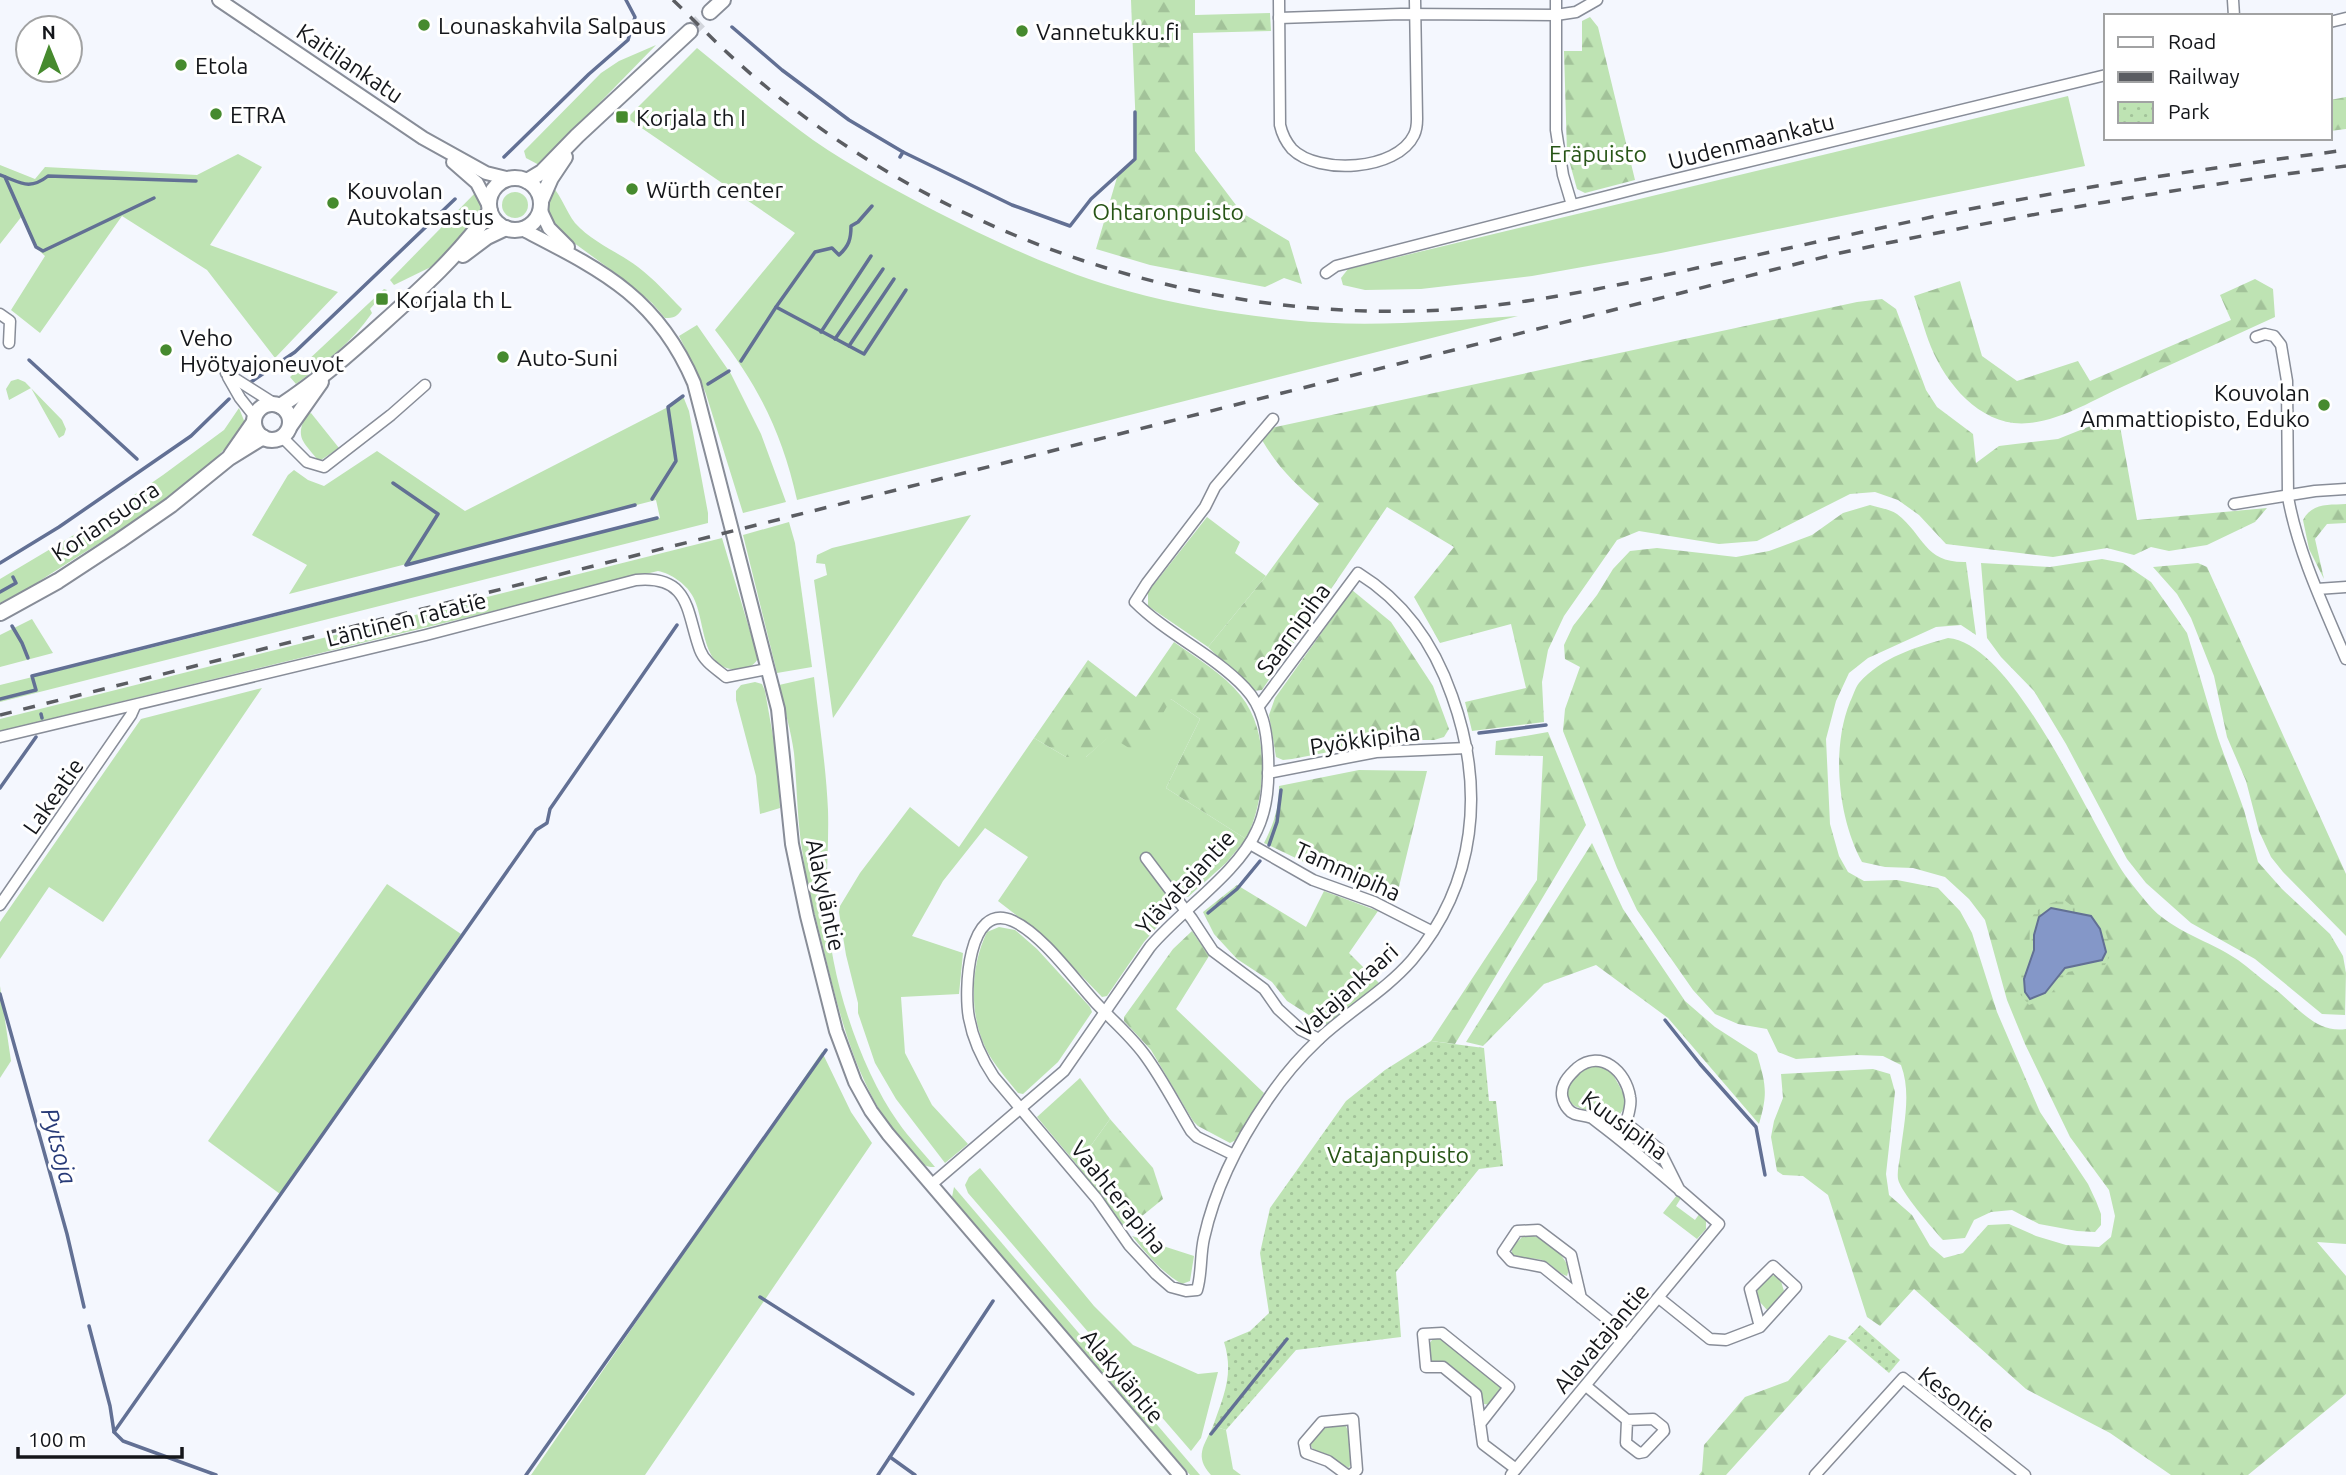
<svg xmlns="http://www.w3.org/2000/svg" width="2346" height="1475" font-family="Ubuntu,sans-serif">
<defs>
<pattern id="forest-firs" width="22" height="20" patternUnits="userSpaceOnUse" patternTransform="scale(1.75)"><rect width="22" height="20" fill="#bee3b3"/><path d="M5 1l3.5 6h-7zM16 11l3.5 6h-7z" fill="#a2c299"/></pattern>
<pattern id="wetland-marsh" width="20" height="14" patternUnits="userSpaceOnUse" patternTransform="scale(1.75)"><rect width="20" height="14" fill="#bee3b3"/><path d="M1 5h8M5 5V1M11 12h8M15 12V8" fill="none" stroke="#a2c299"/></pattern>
<pattern id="park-dots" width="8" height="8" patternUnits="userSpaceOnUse" patternTransform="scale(1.75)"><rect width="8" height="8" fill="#bee3b3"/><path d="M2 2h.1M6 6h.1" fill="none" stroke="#a2c299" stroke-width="1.8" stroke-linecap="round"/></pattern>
</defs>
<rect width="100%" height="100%" fill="#f4f7fe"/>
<!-- grass -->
<g fill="#bee3b3">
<polygon points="656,45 574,129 550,159 541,166 526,158 524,151 601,73 619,61"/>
<path d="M697,48c38,31 76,63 116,92 39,27 82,50 124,72 61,31 125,61 191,79 53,15 108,23 162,29 76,8 152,1 228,-4l-721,184c-15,-68 -39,-115 -82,-170l80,-97 -168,-115z"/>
<polygon points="2068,96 2085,166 1661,253 1532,276 1421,289 1365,290 1343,285 1341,278 1348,269"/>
<polygon points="238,154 262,167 210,245 338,292 275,358 207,270 122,216 40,333 11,310 45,256 35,247 22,216 0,244 0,165 35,179 45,167 197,175"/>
<path d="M552,186c10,11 14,25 23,37 17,19 43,29 63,44 16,12 30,28 44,42 -5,8 -8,9 -17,9l-13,-15 -30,-25 -67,-49 -9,-22z"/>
<polygon points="477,191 481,204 480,213 472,228 439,263 394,285 390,280"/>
<circle cx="515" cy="205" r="13"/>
<path d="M384,289l3,1 -17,19 2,4c-20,29 -47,50 -76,71l-6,-7z"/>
<polygon points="697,325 731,374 761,434 786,502 743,513 706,394 698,374 679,336"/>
<polygon points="18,379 25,382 62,420 66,429 64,435 59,438 31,388 9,400 6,389 11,381"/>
<path d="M683,396l6,15 19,102v10l-708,179v-17c221,-54 440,-111 660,-167l-4,-18 -367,94 18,-29 -55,-30 36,-60 6,-5 14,10 16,6 53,-35 88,60 203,-104z"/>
<path d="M239,408l6,15c-39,58 -112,99 -171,136 -24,15 -48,32 -74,44v-24l89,-53 74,-51 61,-45z"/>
<path d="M311,413l28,35 -18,12 -4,-1c-14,-18 -22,-21 -11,-44z"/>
<polygon points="971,515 833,718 814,580 827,575 825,564 816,563 817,555 832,548"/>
<polygon points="1207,517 1240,542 1235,553 1266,576 1208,647 1148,606 1148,592"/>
<polygon points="789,522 795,543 812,667 777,673 743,535"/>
<path d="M722,538l36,120c-3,7 -9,10 -17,11 -42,5 -34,-49 -49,-74 -6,-11 -22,-22 -34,-24l-658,160v-12z"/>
<polygon points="32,619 53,653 0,667 0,635"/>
<path d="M814,677c5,44 12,89 14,133 1,32 -2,64 -1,96 2,67 32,161 71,216 11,16 25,30 37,45 -15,1 -23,-13 -32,-24 -47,-56 -63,-127 -80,-196 -8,-32 -17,-65 -21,-98 -5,-32 -5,-64 -8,-96 -3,-23 -10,-45 -15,-68z"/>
<polygon points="755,682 762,684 765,691 777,759 780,808 760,814 756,776 736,700 736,691 741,685"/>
<polygon points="262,688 103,922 49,887 0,959 0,922 141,719"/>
<polygon points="1171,699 1200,719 1166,788 1246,839 1226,863 1188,897 1183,896 1151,857 1145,865 1172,903 1169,913 1144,942 1107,996 1102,997 1042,935 998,901 1028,857 985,828 943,881 912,936 963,953 959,994 901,997 905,1053 932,1105 968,1144 945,1163 896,1099 875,1063 858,1013 858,1003 846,955 839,912 840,906 860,873 910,807 959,847 1034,738 1066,757 1086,757 1109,736"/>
<polygon points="387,884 461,934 280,1194 208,1141"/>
<path d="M999,927l16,3 22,19 53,58 2,5 -34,50 -35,32 -5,-1c-11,-14 -24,-28 -32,-44 -17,-35 -16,-82 1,-117z"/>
<polygon points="0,986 11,1061 0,1078"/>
<polygon points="822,1052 851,1112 872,1143 645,1475 531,1475"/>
<path d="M1590,1064h13l9,9 13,23 1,9 -13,20c-9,-2 -12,-8 -20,-12 -10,-6 -18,-3 -25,-14 -3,-18 9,-25 22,-35z"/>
<polygon points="1080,1078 1110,1119 1077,1165 1037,1117"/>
<polygon points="1627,1129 1654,1151 1659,1161 1657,1165 1622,1135"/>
<polygon points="980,1168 1094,1306 1133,1345 1198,1374 1218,1372 1201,1438 1191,1451 968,1193 965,1185 969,1177"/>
<polygon points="954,1187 1200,1475 1190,1475 957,1205 952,1197"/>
<polygon points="1677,1195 1681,1198 1676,1206 1695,1220 1700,1213 1706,1219 1706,1229 1697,1239 1663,1213"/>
<path d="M1524,1235c19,-1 39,17 45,34l-2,7c-10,-3 -16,-13 -25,-16 -11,-3 -20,0 -30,-5v-8z"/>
<path d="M1132,1236l62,20 -4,25 -8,3c-21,-12 -35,-30 -50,-48z"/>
<polygon points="1772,1275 1780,1278 1784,1291 1768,1311 1758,1300 1757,1289 1766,1277"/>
<polygon points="1438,1338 1443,1340 1503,1388 1490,1405 1484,1404 1481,1392 1447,1364 1430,1362 1428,1345 1433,1339"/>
<path d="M1342,1424l3,1c7,10 9,32 4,43l-36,-19 -3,-5 12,-16z"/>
<path d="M1213,1426l13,4 7,39 8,6h-30c-17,-19 -7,-29 2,-49z"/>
</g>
<!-- forest -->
<g fill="url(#forest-firs)">
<polygon points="1131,0 1195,0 1195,15 1270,13 1271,31 1193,33 1195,151 1242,213 1289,241 1302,284 1284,278 1265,287 1150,265 1096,249 1118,174 1137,159"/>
<polygon points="1590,17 1598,27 1635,180 1585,193 1577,189 1567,153 1564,51 1582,51 1582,21"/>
<polygon points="2346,97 2346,129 2330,131 2330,100"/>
<path d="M2255,279l18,10 2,28c-50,23 -101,46 -151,69 -29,13 -62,34 -95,37 -46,5 -82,-37 -98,-76 -7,-17 -11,-35 -17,-51l46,-15 22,75 35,25 61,-20 12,20 141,-61 -11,-25z"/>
<path d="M1882,299l14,10 30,81 11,17 36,27 3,29 23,-17 59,-7 60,-24 19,105 130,-12 -12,14 -48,23 -38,6 -18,-4 -17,8 -27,-7 -54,9 -107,-13 -27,-29 -21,-15 -23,-8 -25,2 -93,47 -38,3 -80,-13 -22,9 -53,76 -16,34 -6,32 2,40 -72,9 -7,-29 61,-14 -15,-64 -71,19 -26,-46 40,-50 -67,-40 -125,183 -9,1 -45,-44 58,-71 53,-72c-23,-19 -42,-38 -57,-64l9,-12 586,-126z"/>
<path d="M2346,504v19l-19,1 -12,15 9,40 -15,-30 -6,-29c9,-17 25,-15 43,-16z"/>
<path d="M1870,505c9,3 20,4 27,9 28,22 27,49 69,48l10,73 -15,-10 -25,2 -68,31 -19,15 -13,28 -10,38 4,85 9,32 9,16 16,9 33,-1 41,8 22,23 12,22 25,79 43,100 48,72 8,17 5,13v11l-6,7 -18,-1 -38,-7 -27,-14 -21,2 -17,8 -9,18 -22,2c-10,-11 -43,-49 -45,-61 -1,-7 1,-16 2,-22 3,-30 12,-63 1,-92l-18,-9 -26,-1 -61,4 -18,-7 -11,-23 -29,-5 -23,-10 -22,-24 -56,-80 -20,-42 -54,-137 2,-22 15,-42 -15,-8 -1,-14 9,-19 24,-31 16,-26 17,-18 27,-3 79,9 33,-6 43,-16 31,-22z"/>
<polygon points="2102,559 2123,563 2151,582 2187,633 2218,738 2244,810 2258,862 2282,889 2330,934 2343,956 2346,973 2345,1015 2322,1014 2255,959 2191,923 2146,883 2127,859 2066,744 2034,691 2001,657 1987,638 1981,563 2050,567"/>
<polygon points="2198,563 2207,567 2346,874 2346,936 2283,872 2271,857 2259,831 2246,781 2227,737 2214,676 2191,618 2177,594 2153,567"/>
<polygon points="1352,590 1391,622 1433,686 1449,729 1444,737 1434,740 1392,740 1292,759 1283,760 1276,757 1269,715 1275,698"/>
<path d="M1948,638c66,5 141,184 177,237 7,10 15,19 23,29 24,28 61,36 90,56 11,8 22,18 33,26 24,17 43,48 75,43v215l-29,-2 29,34v118l-98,81h-77l-61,-42 -84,-44 -112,-100 -34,37 -13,-9 -39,-122 -25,-19 -20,-1 -6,-4 -6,-34 3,-16 9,-23 -2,-24 92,-5 17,5 5,18 -9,82 3,21 23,20 18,31 14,12 19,-5 25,-28 21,-1 27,12 30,9 33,2 12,-10 4,-21 -6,-26 -39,-53 -45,-93 -18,-44 -22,-80 -16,-21 -24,-22 -32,-9 -28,-1 -23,-5c-24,-44 -31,-113 -12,-160 3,-6 5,-14 9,-19 23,-26 57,-36 89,-45z"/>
<path d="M1174,642c22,16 50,32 67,54 30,37 25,103 5,143l-80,-51 34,-69 -29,-20 -31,56 -30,-19 -24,21h-20l-32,-19 54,-78 48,37z"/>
<polygon points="1548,732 1586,825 1455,1044 1431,1041 1537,880 1543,756 1495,755 1496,741"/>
<path d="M1359,770l68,1 -31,128 -69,-26 -63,-30c10,-19 15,-36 15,-57z"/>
<path d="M1592,843l31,66 62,92 30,26 42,27c9,31 11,39 2,70l-91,-106 -72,-53 -52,19 -61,62 -17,-4z"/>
<polygon points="1237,885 1306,927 1324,891 1378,911 1349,953 1380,984 1328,1024 1323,1024 1287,1001 1272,982 1237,959 1214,934 1203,912"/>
<polygon points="1192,931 1209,956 1176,1009 1264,1093 1236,1140 1230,1143 1198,1126 1193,1121 1151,1050 1124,1021 1124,1017 1173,949"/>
<polygon points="1110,1119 1153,1168 1163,1199 1126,1229 1077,1165"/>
<polygon points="1829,1335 1847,1341 1726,1475 1699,1475 1702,1471 1704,1445 1745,1397 1788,1381"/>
</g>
<!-- wetland -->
<path fill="url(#wetland-marsh)" d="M2063,899l9,7 8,-3c22,14 25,25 32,49l-7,13 -37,7 -20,25 -19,8 -9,-11c-1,-20 5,-24 9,-42 2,-12 -2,-28 5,-38 6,-8 20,-12 29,-15z"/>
<!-- park -->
<g fill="url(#park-dots)">
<path d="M1431,1041l53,7 5,53h7l7,65 -24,3 -83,103 5,65 -105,13 -70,80 -13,-4c11,-31 21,-52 11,-84l26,-11 19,-18 -9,-60 10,-45 76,-107 39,-31z"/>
<polygon points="1860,1325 1900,1360 1889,1373 1848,1338"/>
</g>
<!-- water -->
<polygon fill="#8497c8" stroke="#627094" stroke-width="2" points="2051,908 2091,916 2100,929 2106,952 2102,960 2065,968 2045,993 2030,999 2025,992 2024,979 2034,950 2034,935 2039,917"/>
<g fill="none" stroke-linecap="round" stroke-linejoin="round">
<!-- stream -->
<g stroke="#627094" stroke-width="3.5">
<polyline points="732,27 782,70 849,120 903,152 900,157"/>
<polyline points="903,152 1012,205 1070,226 1091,199 1135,159 1135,112"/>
<polyline points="504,157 589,74 628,40 635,17 626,0"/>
<path d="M0,175c20,7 29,16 48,1l148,5"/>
<polyline points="5,177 36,247 43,251 154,198"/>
<polyline points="776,307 864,354 906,290"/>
<polyline points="821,332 871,256"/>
<polyline points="835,339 883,269"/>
<polyline points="849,346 894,279"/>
<polyline points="29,360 137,459"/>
<path d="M741,361l35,-54 39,-55 17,-4 7,7c10,-9 12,-16 12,-29l7,-4 14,-16"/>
<polyline points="251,382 295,352 455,199"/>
<polyline points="708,384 729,371"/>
<polyline points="393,483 438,514 406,565 635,505"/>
<polyline points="652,499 676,461 668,407 683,396"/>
<polyline points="0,563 59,527 191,436 229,399"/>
<polyline points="0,592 16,583 13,577"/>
<polyline points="12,626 22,643 28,658"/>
<polyline points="0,699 36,690 32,676 657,518"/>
<polyline points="41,714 42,718"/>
<polyline points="1479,733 1546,725"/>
<polyline points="0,788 36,737"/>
<polyline points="1269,845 1277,822 1281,790"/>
<polyline points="1208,913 1237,889 1260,861"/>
<polyline points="0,994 67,1234 84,1307"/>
<polyline points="1665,1020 1700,1064 1756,1127 1765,1175"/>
<polyline points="760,1297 913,1394"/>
<polyline points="89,1326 110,1406 114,1432 123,1441 216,1475"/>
<polyline points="114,1432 536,830 547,823 550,809 677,625"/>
<polyline points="1211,1434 1287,1339"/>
<polyline points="890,1457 915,1475"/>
<polyline points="526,1475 826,1050"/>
<polyline points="878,1475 993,1301"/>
</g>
<!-- secondary-tunnel -->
<polyline stroke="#d2d5dc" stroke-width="14" stroke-dasharray="14 7" stroke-linecap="butt" points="690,31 710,12"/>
<defs>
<g id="minor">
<path d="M1279,0l1,125c2,9 6,17 12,24 26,26 105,22 122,-14 2,-4 3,-11 3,-16l-2,-119"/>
<polyline points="1556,0 1556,130 1563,175 1572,205"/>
<polyline points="2233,0 2234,16"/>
<polyline points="1279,18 1401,14 1556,15 1576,12 1597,0"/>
<polyline points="2330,22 2346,18"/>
<polyline points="1326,273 1336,266 1643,187 2106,75"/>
<polyline points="0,314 10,321 9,343"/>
<path d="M2256,337l9,-3 9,2 7,9 6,36 1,116c10,56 36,110 58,162"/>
<polyline points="226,373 275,404"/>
<polyline points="228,377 240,398 255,417"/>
<polyline points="282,437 307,462 324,467 391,415 425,385"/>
<polyline points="2234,504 2315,491 2346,489"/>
<polyline points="2317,589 2346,587"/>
<path d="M0,737l426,-102 210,-55c55,-5 50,32 64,70 5,13 17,19 26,27l41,-8"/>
<polyline points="1268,773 1376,752 1467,748"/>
<polyline points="1250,844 1313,880 1374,902 1431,931"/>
<polyline points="1146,858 1192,919 1213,951 1264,989 1278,1009 1301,1030 1319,1039"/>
<polyline points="0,905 131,715 135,706"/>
<path d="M1234,1155l-37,-18 -6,-6c-15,-25 -29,-53 -47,-77 -14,-19 -32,-34 -48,-51 -22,-24 -54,-69 -83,-82 -46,-21 -49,71 -44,97 4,22 13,41 25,59l103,122 32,46 27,29 15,13 15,4 11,-1c5,-16 3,-35 7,-52 11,-50 35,-97 64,-139 14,-21 33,-43 51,-60 30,-28 66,-48 93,-79 65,-77 73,-172 40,-264 -18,-52 -47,-94 -94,-123l-99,133"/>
<path d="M932,1184l132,-113 86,-124c31,-37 88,-74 107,-117 11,-23 12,-49 11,-74 -1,-25 -5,-49 -23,-68 -32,-34 -77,-53 -110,-86l12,-19 58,-76 10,-20 58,-68"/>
<polyline points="1581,1298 1571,1255 1538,1230 1517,1231 1503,1252 1511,1261 1543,1267 1627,1335"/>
<polyline points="1659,1298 1710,1339 1726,1340 1760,1327 1796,1287 1773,1266 1750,1289 1760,1327"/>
<polyline points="1586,1386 1627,1420 1653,1419 1663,1427 1664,1431 1644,1452 1639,1453 1626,1443 1627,1420"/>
<polyline points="1480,1424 1509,1387 1442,1333 1423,1334 1426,1367 1443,1367 1476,1394 1483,1444 1516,1469"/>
<polyline points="1347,1475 1328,1461 1306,1453 1304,1443 1322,1422 1353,1419 1357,1470 1351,1475"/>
<path d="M1511,1475l208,-251c-37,-32 -75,-66 -114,-96 -4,-3 -9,-7 -13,-10 -9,-4 -18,-1 -24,-9 -6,-7 -8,-17 -4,-25 3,-7 8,-11 13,-16 24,-19 49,3 53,29 2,8 -2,18 -4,26l33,26 21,42"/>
<polyline points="1815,1475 1903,1378 2025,1475"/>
</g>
<g id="tertiary">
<polyline points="219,0 423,138 486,173 510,179"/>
<polyline points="453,162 477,183 490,208"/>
<polyline points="540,209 549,228 568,247"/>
<path d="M522,229c79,41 135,67 172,154l84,326 14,135 15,72 29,115 19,51 16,29 17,23 292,341"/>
</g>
<g id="secondary">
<polyline points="710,12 723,0"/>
<circle cx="515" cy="204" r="26"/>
<polyline points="527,181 542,172 577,136 690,31"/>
<polyline points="541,201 551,178 565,157"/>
<polyline points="463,255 487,237 506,228"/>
<circle cx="272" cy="422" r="18"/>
<path d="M280,406c37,-24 69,-52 102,-82 39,-35 78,-70 108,-113"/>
<polyline points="290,426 321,382"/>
<polyline points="231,455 254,422"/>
<polyline points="0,613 58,581 119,541 171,505 229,458 263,437"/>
</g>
</defs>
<!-- minor casing -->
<use href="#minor" stroke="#888d98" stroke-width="13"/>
<!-- tertiary casing -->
<use href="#tertiary" stroke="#888d98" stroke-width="16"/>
<!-- secondary casing -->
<use href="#secondary" stroke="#888d98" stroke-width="18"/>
<!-- minor -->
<use href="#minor" stroke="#fff" stroke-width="10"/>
<!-- tertiary -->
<use href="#tertiary" stroke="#fff" stroke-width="12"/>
<!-- secondary -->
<use href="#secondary" stroke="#fff" stroke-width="14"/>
<!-- rail -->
<g stroke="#5b5d62" stroke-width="3.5" stroke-dasharray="12 12" stroke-linecap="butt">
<path d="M673,0c28,27 55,55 85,80 193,163 459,250 712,228 82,-8 164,-26 245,-44 75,-16 151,-33 226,-49 134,-28 270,-47 405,-65"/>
<path d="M0,715l1840,-462c168,-36 336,-65 506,-87"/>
</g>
</g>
<!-- markers -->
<g fill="#468a2e" stroke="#fff" stroke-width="2.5">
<circle cx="424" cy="25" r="7"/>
<circle cx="1022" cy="31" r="7"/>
<circle cx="181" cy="65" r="7"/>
<circle cx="216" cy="114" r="7"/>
<rect x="615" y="110" width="14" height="14" rx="3.5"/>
<circle cx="632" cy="189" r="7"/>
<circle cx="333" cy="203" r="7"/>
<rect x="375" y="292" width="14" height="14" rx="3.5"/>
<circle cx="166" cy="350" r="7"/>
<circle cx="503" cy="357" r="7"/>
<circle cx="2324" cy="405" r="7"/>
</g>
<g text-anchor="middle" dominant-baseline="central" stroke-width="6" stroke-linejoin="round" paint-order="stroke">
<!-- poi labels -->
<g font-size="23" fill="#14161a" stroke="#fff" text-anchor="start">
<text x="438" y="25">Lounaskahvila Salpaus</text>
<text x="1036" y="31">Vannetukku.fi</text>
<text x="195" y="65">Etola</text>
<text x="230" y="114">ETRA</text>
<text x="636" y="117">Korjala th I</text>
<text x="646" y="189">Würth center</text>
<text x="347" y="190">Kouvolan<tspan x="347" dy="26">Autokatsastus</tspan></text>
<text x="396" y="299">Korjala th L</text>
<text x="180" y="337">Veho<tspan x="180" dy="26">Hyötyajoneuvot</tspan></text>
<text x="517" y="357">Auto-Suni</text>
<text x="2310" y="392" text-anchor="end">Kouvolan<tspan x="2310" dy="26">Ammattiopisto, Eduko</tspan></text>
</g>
<!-- street labels -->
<g font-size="23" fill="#14161a" stroke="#fff">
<text transform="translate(350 63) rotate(34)">Kaitilankatu</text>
<text transform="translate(1751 141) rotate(-14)">Uudenmaankatu</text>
<text transform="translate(105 521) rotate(-34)">Koriansuora</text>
<text transform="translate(406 619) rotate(-14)">Läntinen ratatie</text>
<text transform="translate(1293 629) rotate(-54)">Saarnipiha</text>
<text transform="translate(1365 739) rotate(-8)">Pyökkipiha</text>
<text transform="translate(53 796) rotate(-55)">Lakeatie</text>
<text transform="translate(1348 871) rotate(24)">Tammipiha</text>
<text transform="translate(1185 882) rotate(-47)">Ylävatajantie</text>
<text transform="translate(826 895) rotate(78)">Alakyläntie</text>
<text transform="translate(1347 990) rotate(-42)">Vatajankaari</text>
<text transform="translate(1625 1125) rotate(36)">Kuusipiha</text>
<text transform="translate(1119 1197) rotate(51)">Vaahterapiha</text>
<text transform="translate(1601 1338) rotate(-50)">Alavatajantie</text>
<text transform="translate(1123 1376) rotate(50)">Alakyläntie</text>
<text transform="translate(1957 1399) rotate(38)">Kesontie</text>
</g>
<!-- park labels -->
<g font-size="23" fill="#275516" stroke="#fff">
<text x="1598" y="153">Eräpuisto</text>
<text x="1168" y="211">Ohtaronpuisto</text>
<text x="1398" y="1154">Vatajanpuisto</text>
</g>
<!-- water labels -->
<g font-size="24" font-style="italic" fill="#283b78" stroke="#fff">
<text transform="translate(59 1146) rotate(75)">Pytsoja</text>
</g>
</g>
<!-- legend -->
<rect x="2104" y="14" width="228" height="126" fill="#ffffff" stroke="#a1a2a3" stroke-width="2"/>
<rect x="2118" y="37" width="35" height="10" fill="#ffffff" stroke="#a1a2a3" stroke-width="2"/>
<text x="2168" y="49" font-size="21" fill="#14161a">Road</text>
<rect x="2118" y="72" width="35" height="10" fill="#5b5d62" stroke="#a1a2a3" stroke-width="2"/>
<text x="2168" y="84" font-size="21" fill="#14161a">Railway</text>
<rect x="2118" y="102" width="35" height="21" fill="url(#park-dots)" stroke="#a1a2a3" stroke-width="2"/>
<text x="2168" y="119" font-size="21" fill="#14161a">Park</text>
<!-- north arrow -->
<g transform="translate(49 49) rotate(359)"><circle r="33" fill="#ffffff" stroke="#a1a2a3" stroke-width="2"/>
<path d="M0-5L12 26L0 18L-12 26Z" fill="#468a2e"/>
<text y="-10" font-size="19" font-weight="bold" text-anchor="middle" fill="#14161a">N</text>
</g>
<!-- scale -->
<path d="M18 1447v10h164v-10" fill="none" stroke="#14161a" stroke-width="3.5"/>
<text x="28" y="1447" font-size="21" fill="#14161a" stroke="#ffffff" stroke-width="5" paint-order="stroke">100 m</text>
</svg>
